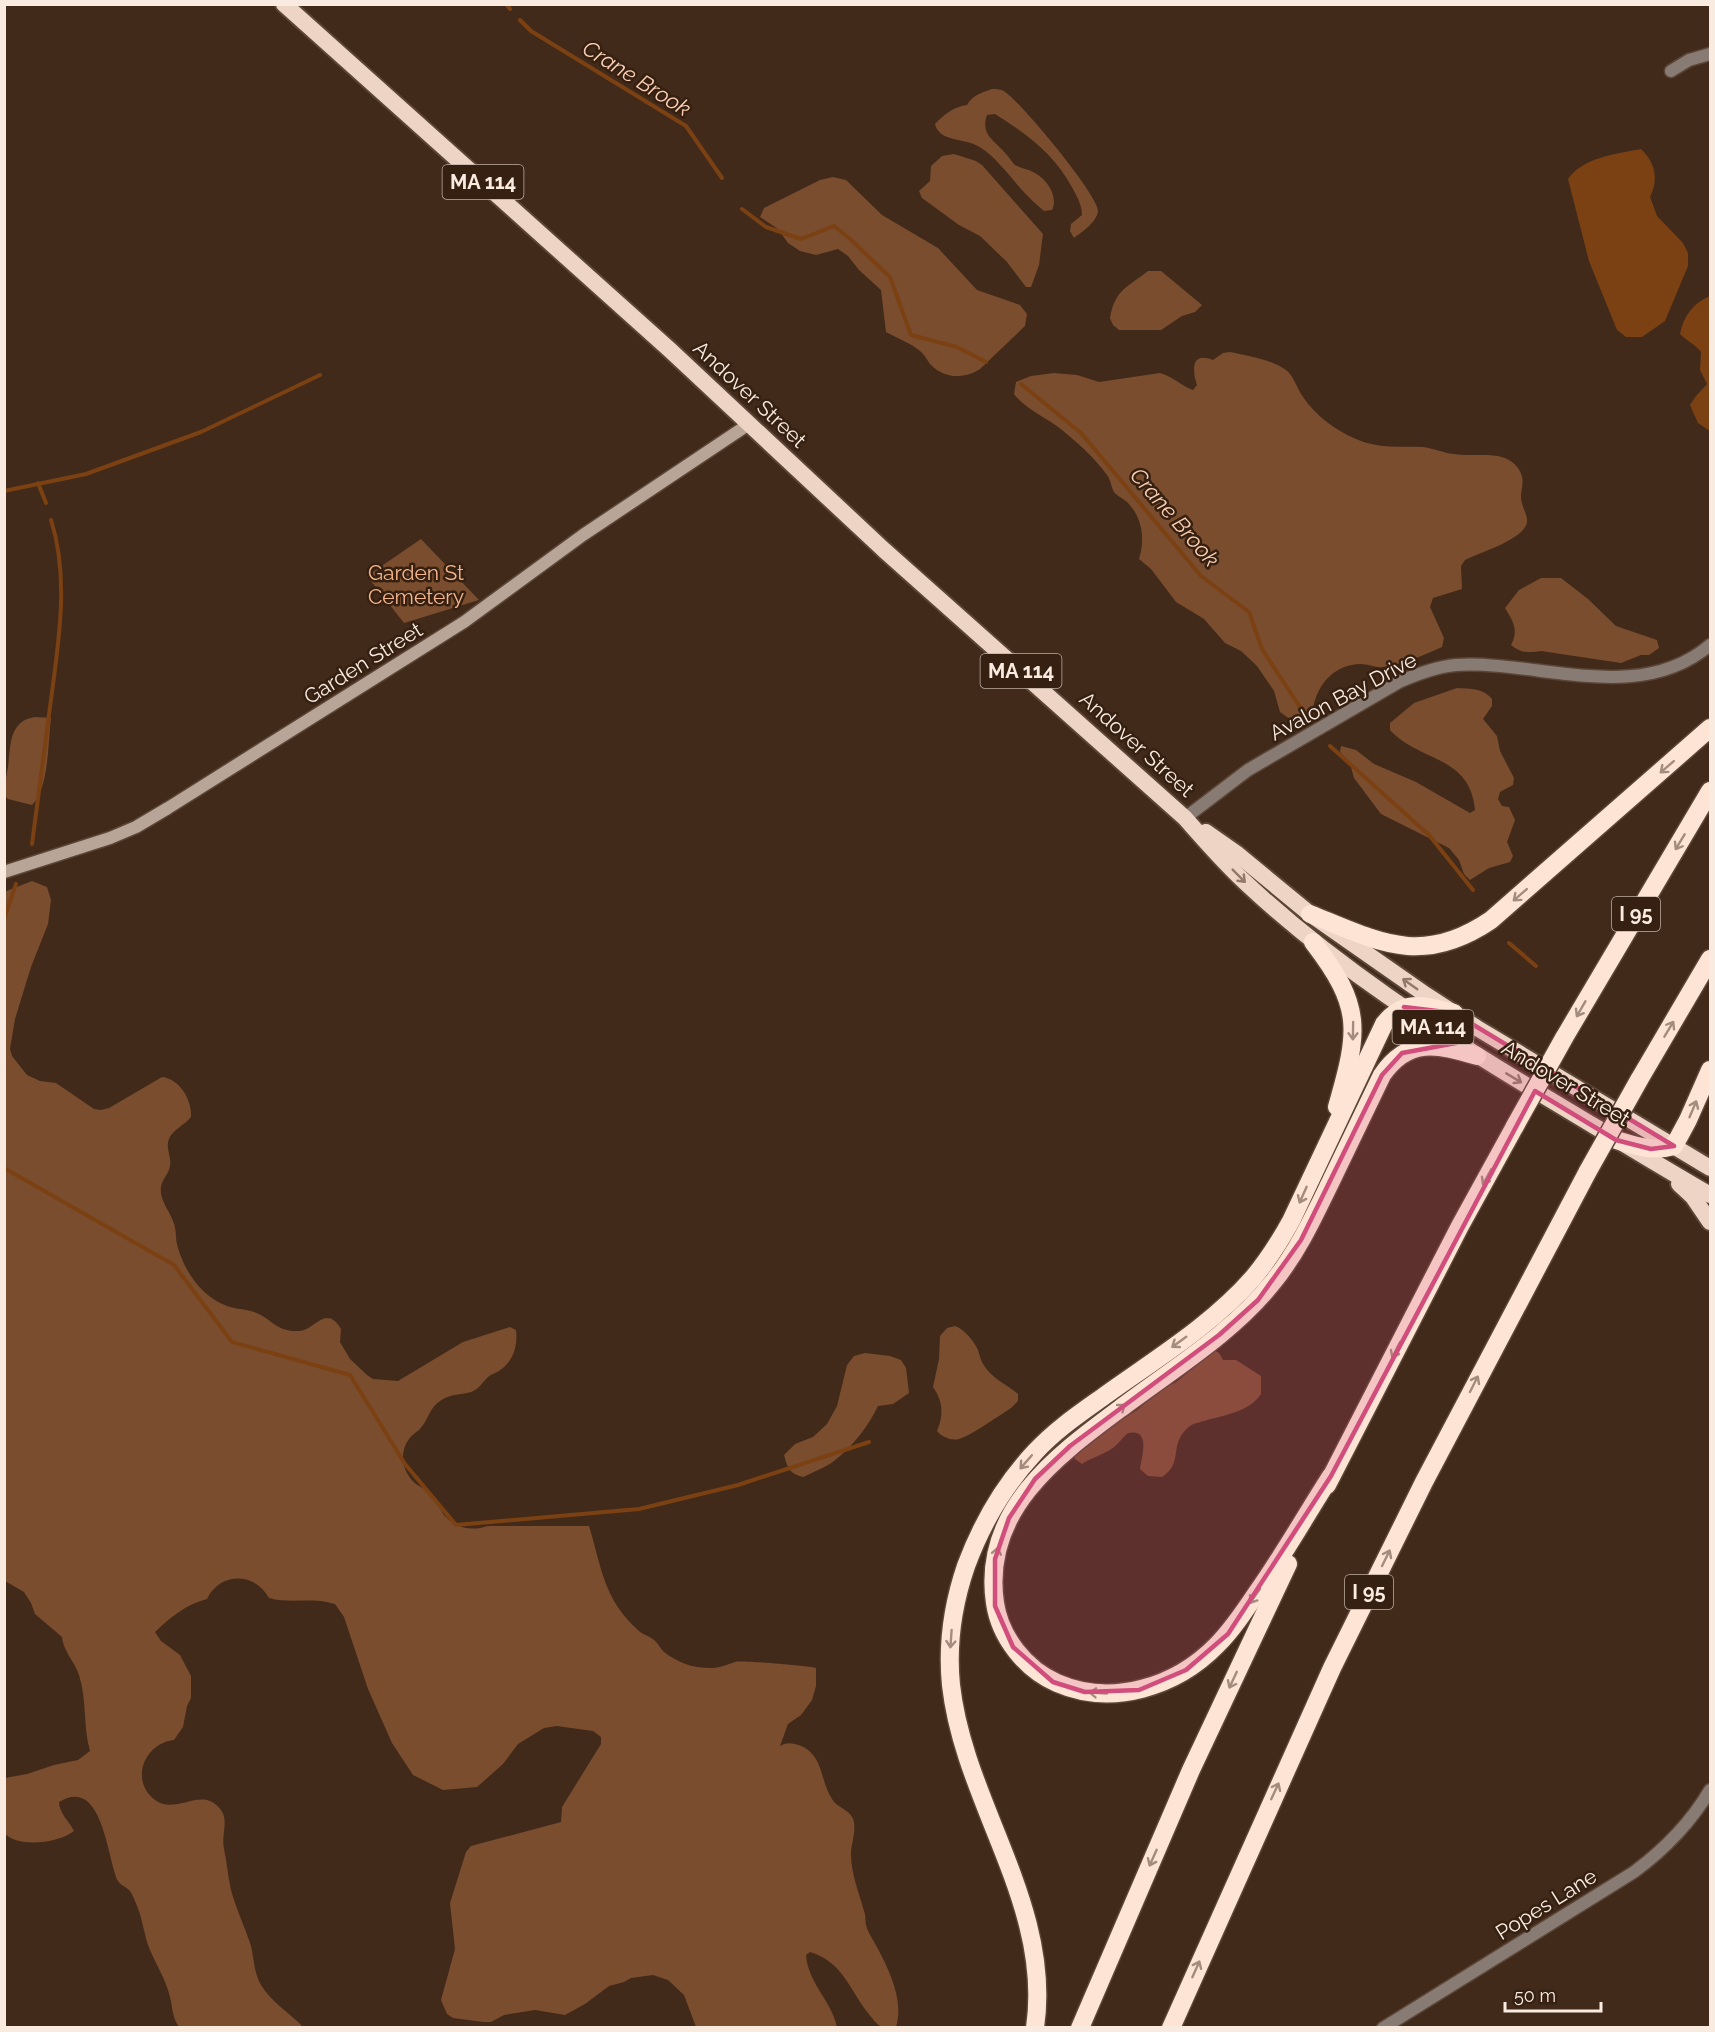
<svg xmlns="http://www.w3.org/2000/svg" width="1715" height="2032" font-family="Raleway,sans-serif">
<rect width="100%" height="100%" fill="#412a1a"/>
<!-- green -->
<g fill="#7a4d2e">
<path d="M992,89c5,0 9,0 13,3 16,10 94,104 93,119 -1,11 -16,21 -24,27l-4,-7 1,-7 11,-9c0,-10 -5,-18 -9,-26 -18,-34 -46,-55 -78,-75l-8,1c-7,20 8,25 19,39 3,3 6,8 9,11 5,3 12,4 18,7 13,6 26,24 19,38l-8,1c-8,-7 -16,-14 -23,-22 -13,-15 -26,-33 -43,-43 -14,-8 -39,-4 -43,-22 8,-9 20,-18 32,-19 6,-10 14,-12 25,-16z"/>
<polygon points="954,154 976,161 982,165 1043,234 1039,265 1031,287 1026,287 1007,262 980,236 959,225 922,198 919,191 930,181 931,166 942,156"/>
<path d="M833,177l13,3 36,35 56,33 39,42 43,15 7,9 -2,12 -45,43c-15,10 -35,10 -49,-4 -3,-3 -5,-8 -8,-11 -6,-8 -28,-17 -37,-22l-5,-42 -22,-20 -11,-14 -10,-7 -22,6 -16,-4 -12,-8 -10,-14 -18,-12 4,-9 56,-28z"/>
<path d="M1148,271h13l41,34 -7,7 -13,4 -21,14h-42l-6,-5 -3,-7c5,-29 18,-31 38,-47z"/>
<path d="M1230,352c19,4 40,7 56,18 8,6 11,19 17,27 13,19 32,33 53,42 22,10 44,7 67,8 10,1 20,6 31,7 20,4 50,-6 64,14 10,14 0,23 4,35 1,5 5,12 5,17 2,18 -48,33 -62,40l-4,6 1,23 -29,9 -3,9 14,31 -2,9c-19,9 -38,16 -58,20 -8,1 -16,-3 -23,-3 -26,0 -44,20 -48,45l-19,13 -14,-10 -6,-21 -17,-25 -16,-15 -16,-8 -21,-24 -28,-17 -25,-33 -12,-10c6,-19 4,-40 -11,-56 -4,-4 -11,-7 -14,-11 -3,-5 -3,-12 -7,-17 -12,-17 -29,-32 -45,-45 -15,-12 -37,-21 -48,-36l2,-12 15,-6 23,-3 23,2 22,7 61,-9c10,2 22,13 33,17l4,-5c-5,-15 -6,-34 16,-25l10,-7z"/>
<polygon points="421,539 479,600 404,623 367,576"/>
<path d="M1541,578h20l27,21 28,27 41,14 2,8 -10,7h-8l-20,8 -80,-12c-12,2 -21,2 -30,-6 8,-15 2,-24 -6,-37l14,-18z"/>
<path d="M1457,688c14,1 26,0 35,11v7l-9,13 14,17 3,15 14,27 -1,7 -13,7 -2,7 4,7 7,1 6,13 -8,22 6,14 -3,6 -21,6 -19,12 -6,-6 -5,-14 -10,-12 -68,-34 -27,-36 -4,-15 -10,-11 1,-6 15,4 18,14 42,18 54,31 5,-3c-5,-55 -54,-47 -85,-80v-7l24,-20z"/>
<path d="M35,717l16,1c-3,23 -2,71 -19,87l-24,-6 -3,-3c-1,-10 1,-18 3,-29 3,-20 0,-46 27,-50z"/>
<path d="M32,881l15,6 4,13 -3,24 -17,43 -16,52 -5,30 2,7 15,19 13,6 16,2 38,26 7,1 8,-2 53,-31c18,2 30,23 29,40 -6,8 -19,13 -22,22 -4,9 3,18 1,27 -1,8 -8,13 -9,21 -2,12 8,23 12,34 4,9 2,18 5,27 7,24 24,49 49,58 8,3 18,3 27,6 18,6 21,20 45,19 15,0 27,-28 42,-2l-1,13 10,17 17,16 6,4 25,2 65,-39 47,-15 6,3c2,16 -3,32 -17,41 -3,2 -8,3 -11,6 -6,6 -9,12 -17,15 -11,3 -21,2 -31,9 -11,7 -12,20 -21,29 -4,3 -7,5 -10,9 -11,15 -6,34 7,45 6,4 15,8 19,14 5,5 5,14 11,19 11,12 27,14 42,9h101c13,42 14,73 50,105 4,4 11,5 15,9 4,3 6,8 9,11 14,12 32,18 51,17 8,-1 14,-4 21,-6 5,-2 75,4 81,6v18l-4,14 -11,15 -13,9 -8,22c8,-4 12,-3 21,0 23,10 19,35 31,53 4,8 16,10 20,18 6,10 -1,26 -1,37 0,20 8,38 13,57 2,5 1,9 2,14 2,8 8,16 12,24 12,23 26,52 18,78 -4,0 -10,1 -14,0 -5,-2 -10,-9 -14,-14 -19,-24 -25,-51 -58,-61l-4,3c2,28 25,45 31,72h-141l-12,-32 -16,-15 -15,-5 -22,3 -7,4 -15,4 -24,18 -20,11 -30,-5 -31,5 -13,7h-7l-31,-4 -6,-4 -6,-14 14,-51 -5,-46 16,-51 5,-6 90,-24 1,-15 39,-63v-7l-8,-6 -36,-5 -13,2 -26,16 -15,20 -26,23 -34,3 -30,-15 -21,-32 -24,-54 -24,-72 -9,-13c-23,-7 -45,0 -66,-6 -14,-26 -49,-26 -62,1 -22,6 -36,18 -52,33l6,9 19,14 11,21v22l-4,8 -4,21 -9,13c-29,3 -45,40 -19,60 22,16 47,-16 66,10 8,11 0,25 3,39 3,14 4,28 7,41 5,19 14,37 20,56 3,13 3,27 10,39 10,17 29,28 42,42h-124c-7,-10 -6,-18 -9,-30 -4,-17 -13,-31 -20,-47 -6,-14 -7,-30 -13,-44 -2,-5 -5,-13 -8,-16 -4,-4 -9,-5 -11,-9 -11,-22 -15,-106 -59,-79 0,11 10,19 15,29 -15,12 -55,17 -69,3v-56l22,-4 27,-9 24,-5 12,-9c-7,-24 -3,-51 -11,-76 -4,-13 -16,-24 -17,-38l-27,-23 -4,-11 -7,-11 -19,-11 -1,-689z"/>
<path d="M955,1326c9,3 19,15 23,24 2,6 3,12 7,17 8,12 23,18 33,27v7l-7,7c-11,7 -41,28 -52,31 -8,2 -17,-2 -22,-8 7,-16 6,-30 -4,-44l6,-28 1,-23 7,-8z"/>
<path d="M1214,1350l5,3 4,7h13l25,16v18c-11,17 -35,21 -54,26 -5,2 -13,3 -17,6 -23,18 -5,36 -28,51l-14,-1 -8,-7c2,-13 11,-41 -12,-36 -5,4 -9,10 -14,14 -10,8 -22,10 -32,17l-7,-5 -1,-3 22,-22 40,-23 29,-25 10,-3 22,-18v-5z"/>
<path d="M865,1353l25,3 11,4 5,8 3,25 -16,11 -15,2c-10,21 -26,41 -44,55 -9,7 -21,11 -31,16 -14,-4 -15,-8 -19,-22l11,-11 18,-7 14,-13 10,-18 10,-41 7,-9z"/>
</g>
<!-- water -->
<g fill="#7b4113">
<path d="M1641,149c14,13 18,30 9,48l7,19 26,27 5,10v13l-23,55 -23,16h-16l-9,-7 -28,-69 -21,-82c16,-22 47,-25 73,-30z"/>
<path d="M1710,296v135l-12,-8 -8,-18 6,-9 11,-12 -7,-14 1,-18c-6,-8 -14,-11 -21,-18 3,-17 13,-31 30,-38z"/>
</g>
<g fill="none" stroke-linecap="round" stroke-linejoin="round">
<!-- stream -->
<g stroke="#7b4113" stroke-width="4">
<polyline points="506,4 510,9"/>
<polyline points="520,20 531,31 686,126 722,178"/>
<polyline points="742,209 766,227 801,239 834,226 849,238 890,277 911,335 957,347 986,362"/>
<polyline points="1021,384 1081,433 1201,576 1249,612 1262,649 1305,715"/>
<polyline points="38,483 46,503"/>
<polyline points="4,491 86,474 201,432 320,375"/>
<polyline points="1330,746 1429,835 1473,890"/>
<path d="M32,844c6,-46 12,-91 18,-137 8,-61 20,-128 1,-187"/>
<polyline points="4,919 16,884"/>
<polyline points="1509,943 1536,966"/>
<polyline points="4,1168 174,1265 232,1342 350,1375 405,1464 456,1525 639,1509 738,1485 869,1442"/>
</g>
<defs>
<g id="minor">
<polyline points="1671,71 1689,60 1710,54"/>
<path d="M1185,818l63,-48 151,-88c18,-8 36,-15 57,-17 83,-5 182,41 254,-20"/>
<path d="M1383,2028l251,-156c31,-23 56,-48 76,-82"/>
</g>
<polyline id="secondary" points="4,872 110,838 136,827 168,808 464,622 583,535 749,424"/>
<g id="trunk">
<path d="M284,4l386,346 214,200 301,268c20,23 40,46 62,66 88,82 189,147 292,209 57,34 114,69 171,102"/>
<polyline points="1206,832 1236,853 1310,914 1426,995 1477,1028 1710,1168"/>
<polyline points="1679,1184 1693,1197 1710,1222"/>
</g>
<g id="motorway">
<path d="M1310,914c69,28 112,53 181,6l219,-192"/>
<path d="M1313,942c50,65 46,88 24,165"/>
<polyline points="1564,1038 1710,791"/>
<polyline points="1639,1080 1710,959"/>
<path d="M1616,1140c20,6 37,12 58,6l14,-26 22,-50"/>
<path d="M1331,1476c-25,39 -48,80 -75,118 -12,18 -24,36 -39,51 -41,42 -105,62 -160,38 -32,-14 -57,-46 -62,-80 -14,-94 64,-149 130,-198 51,-38 108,-73 148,-123 25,-31 41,-66 58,-101 17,-36 34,-71 51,-106 26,-38 56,-31 95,-19"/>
<polyline points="1327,1485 1460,1226 1515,1126"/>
<path d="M1035,2028c18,-123 -71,-225 -84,-343 -4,-40 2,-81 15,-119 16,-43 38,-81 69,-114 21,-23 47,-40 72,-58 49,-35 106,-70 146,-116 15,-18 27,-37 38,-57l93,-197c21,-26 41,-18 70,-11"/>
<polyline points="1080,2028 1191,1770 1288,1564"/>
<polyline points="1171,2028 1332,1668 1424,1482 1588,1171"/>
</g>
</defs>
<!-- minor casing -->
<use href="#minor" stroke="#5b4536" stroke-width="15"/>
<!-- secondary casing -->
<use href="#secondary" stroke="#5b4536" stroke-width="15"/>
<!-- trunk casing -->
<use href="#trunk" stroke="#5b4536" stroke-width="20"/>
<!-- motorway casing -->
<use href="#motorway" stroke="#5b4536" stroke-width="21"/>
<!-- minor -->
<use href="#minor" stroke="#877b73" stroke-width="12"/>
<!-- secondary -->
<use href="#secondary" stroke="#b8a598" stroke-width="12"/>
<!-- trunk -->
<use href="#trunk" stroke="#eed4c5" stroke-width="16"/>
<!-- motorway -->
<use href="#motorway" stroke="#fde4d5" stroke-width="18"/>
<defs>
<g id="motorway-bridge">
<polyline points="1515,1126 1564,1038"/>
<polyline points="1588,1171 1639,1080"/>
</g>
</defs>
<!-- motorway-bridge casing -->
<use href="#motorway-bridge" stroke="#5b4536" stroke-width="21" stroke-linecap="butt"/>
<!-- motorway-bridge -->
<use href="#motorway-bridge" stroke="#fde4d5" stroke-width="18"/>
</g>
<!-- one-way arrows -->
<defs><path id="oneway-shaft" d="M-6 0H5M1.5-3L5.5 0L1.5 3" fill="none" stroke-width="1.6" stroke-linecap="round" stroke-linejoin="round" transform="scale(1.5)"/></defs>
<g stroke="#a38c7d">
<use href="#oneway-shaft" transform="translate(1667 767) rotate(139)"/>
<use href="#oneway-shaft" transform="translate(1680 842) rotate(121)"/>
<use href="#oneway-shaft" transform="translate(1520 895) rotate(139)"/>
<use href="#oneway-shaft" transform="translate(1581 1009) rotate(120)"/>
<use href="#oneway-shaft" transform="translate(1669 1029) rotate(-59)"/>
<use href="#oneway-shaft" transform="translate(1353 1031) rotate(91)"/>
<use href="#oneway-shaft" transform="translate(1693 1109) rotate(-67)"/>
<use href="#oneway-shaft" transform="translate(1487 1177) rotate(119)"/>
<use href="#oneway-shaft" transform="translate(1303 1195) rotate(114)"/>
<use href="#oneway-shaft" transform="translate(1179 1342) rotate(144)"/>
<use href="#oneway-shaft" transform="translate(1396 1350) rotate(117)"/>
<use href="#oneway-shaft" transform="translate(1474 1384) rotate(-63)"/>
<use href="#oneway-shaft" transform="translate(1118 1410) rotate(-37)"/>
<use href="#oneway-shaft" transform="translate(1026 1462) rotate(131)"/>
<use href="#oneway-shaft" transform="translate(996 1556) rotate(-78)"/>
<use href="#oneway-shaft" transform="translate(1386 1558) rotate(-64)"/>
<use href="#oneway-shaft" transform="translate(1255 1596) rotate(125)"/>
<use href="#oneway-shaft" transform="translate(951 1639) rotate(94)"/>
<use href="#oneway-shaft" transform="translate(1233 1680) rotate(115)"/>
<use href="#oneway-shaft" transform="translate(1098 1693) rotate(-177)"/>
<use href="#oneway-shaft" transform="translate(1275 1791) rotate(-65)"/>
<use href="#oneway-shaft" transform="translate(1153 1858) rotate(114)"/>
<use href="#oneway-shaft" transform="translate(1196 1969) rotate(-66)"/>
</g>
<g stroke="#927a6b">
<use href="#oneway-shaft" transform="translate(1239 876) rotate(45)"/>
<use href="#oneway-shaft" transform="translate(1410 984) rotate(-145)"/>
<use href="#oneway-shaft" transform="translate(1514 1078) rotate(31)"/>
</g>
<!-- marked area -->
<path fill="#d04d7c" fill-opacity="0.2" stroke="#d04d7c" stroke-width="4.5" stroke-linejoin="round" d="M1404,1007l50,6 220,133 -23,3 -35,-9 -81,-49 -204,385 -103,158 -42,36 -47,20 -54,2 -32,-10 -40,-35 -18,-41v-47l14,-41 26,-39 35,-33 149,-111 39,-35 43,-60 81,-165 20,-22 54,-10z"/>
<g text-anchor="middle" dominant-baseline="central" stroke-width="5" stroke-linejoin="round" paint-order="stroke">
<!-- shield labels -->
<g fill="#362011" stroke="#bfaea3" stroke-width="1.5">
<rect x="442.5" y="165" width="81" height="34" rx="4.5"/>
<rect x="980.5" y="654" width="81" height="34" rx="4.5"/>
<rect x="1612" y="897" width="48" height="34" rx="4.5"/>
<rect x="1392.5" y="1010" width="81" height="34" rx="4.5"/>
<rect x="1345" y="1575" width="48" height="34" rx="4.5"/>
</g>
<g font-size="20" font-weight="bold" fill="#faebe1">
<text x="483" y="182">MA 114</text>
<text x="1021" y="671">MA 114</text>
<text x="1636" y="914">I 95</text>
<text x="1433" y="1027">MA 114</text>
<text x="1369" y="1592">I 95</text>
</g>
<!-- street labels -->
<g font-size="21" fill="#faebe1" stroke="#362011">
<text transform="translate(750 394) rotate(43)">Andover Street</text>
<text transform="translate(363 663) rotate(-32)">Garden Street</text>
<text transform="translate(1343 696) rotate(-28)">Avalon Bay Drive</text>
<text transform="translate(1137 744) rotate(42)">Andover Street</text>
<text transform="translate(1566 1083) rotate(31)">Andover Street</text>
<text transform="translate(1546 1904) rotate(-32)">Popes Lane</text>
</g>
<!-- park labels -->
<g font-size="21" fill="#f5b68d" stroke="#362011">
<text x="416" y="572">Garden St<tspan x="416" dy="24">Cemetery</tspan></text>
</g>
<!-- water labels -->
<g font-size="22" font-style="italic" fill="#f9ceb3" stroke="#362011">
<text transform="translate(637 78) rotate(32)">Crane Brook</text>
<text transform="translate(1175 517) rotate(49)">Crane Brook</text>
</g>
</g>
<!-- border -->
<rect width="1715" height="2032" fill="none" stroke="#faebe1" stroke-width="12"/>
<!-- scale -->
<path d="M1505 2002v9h96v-9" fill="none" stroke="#faebe1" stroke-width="3"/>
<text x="1514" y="2002" font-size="18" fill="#faebe1" stroke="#362011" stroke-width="4.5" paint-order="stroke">50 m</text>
</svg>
